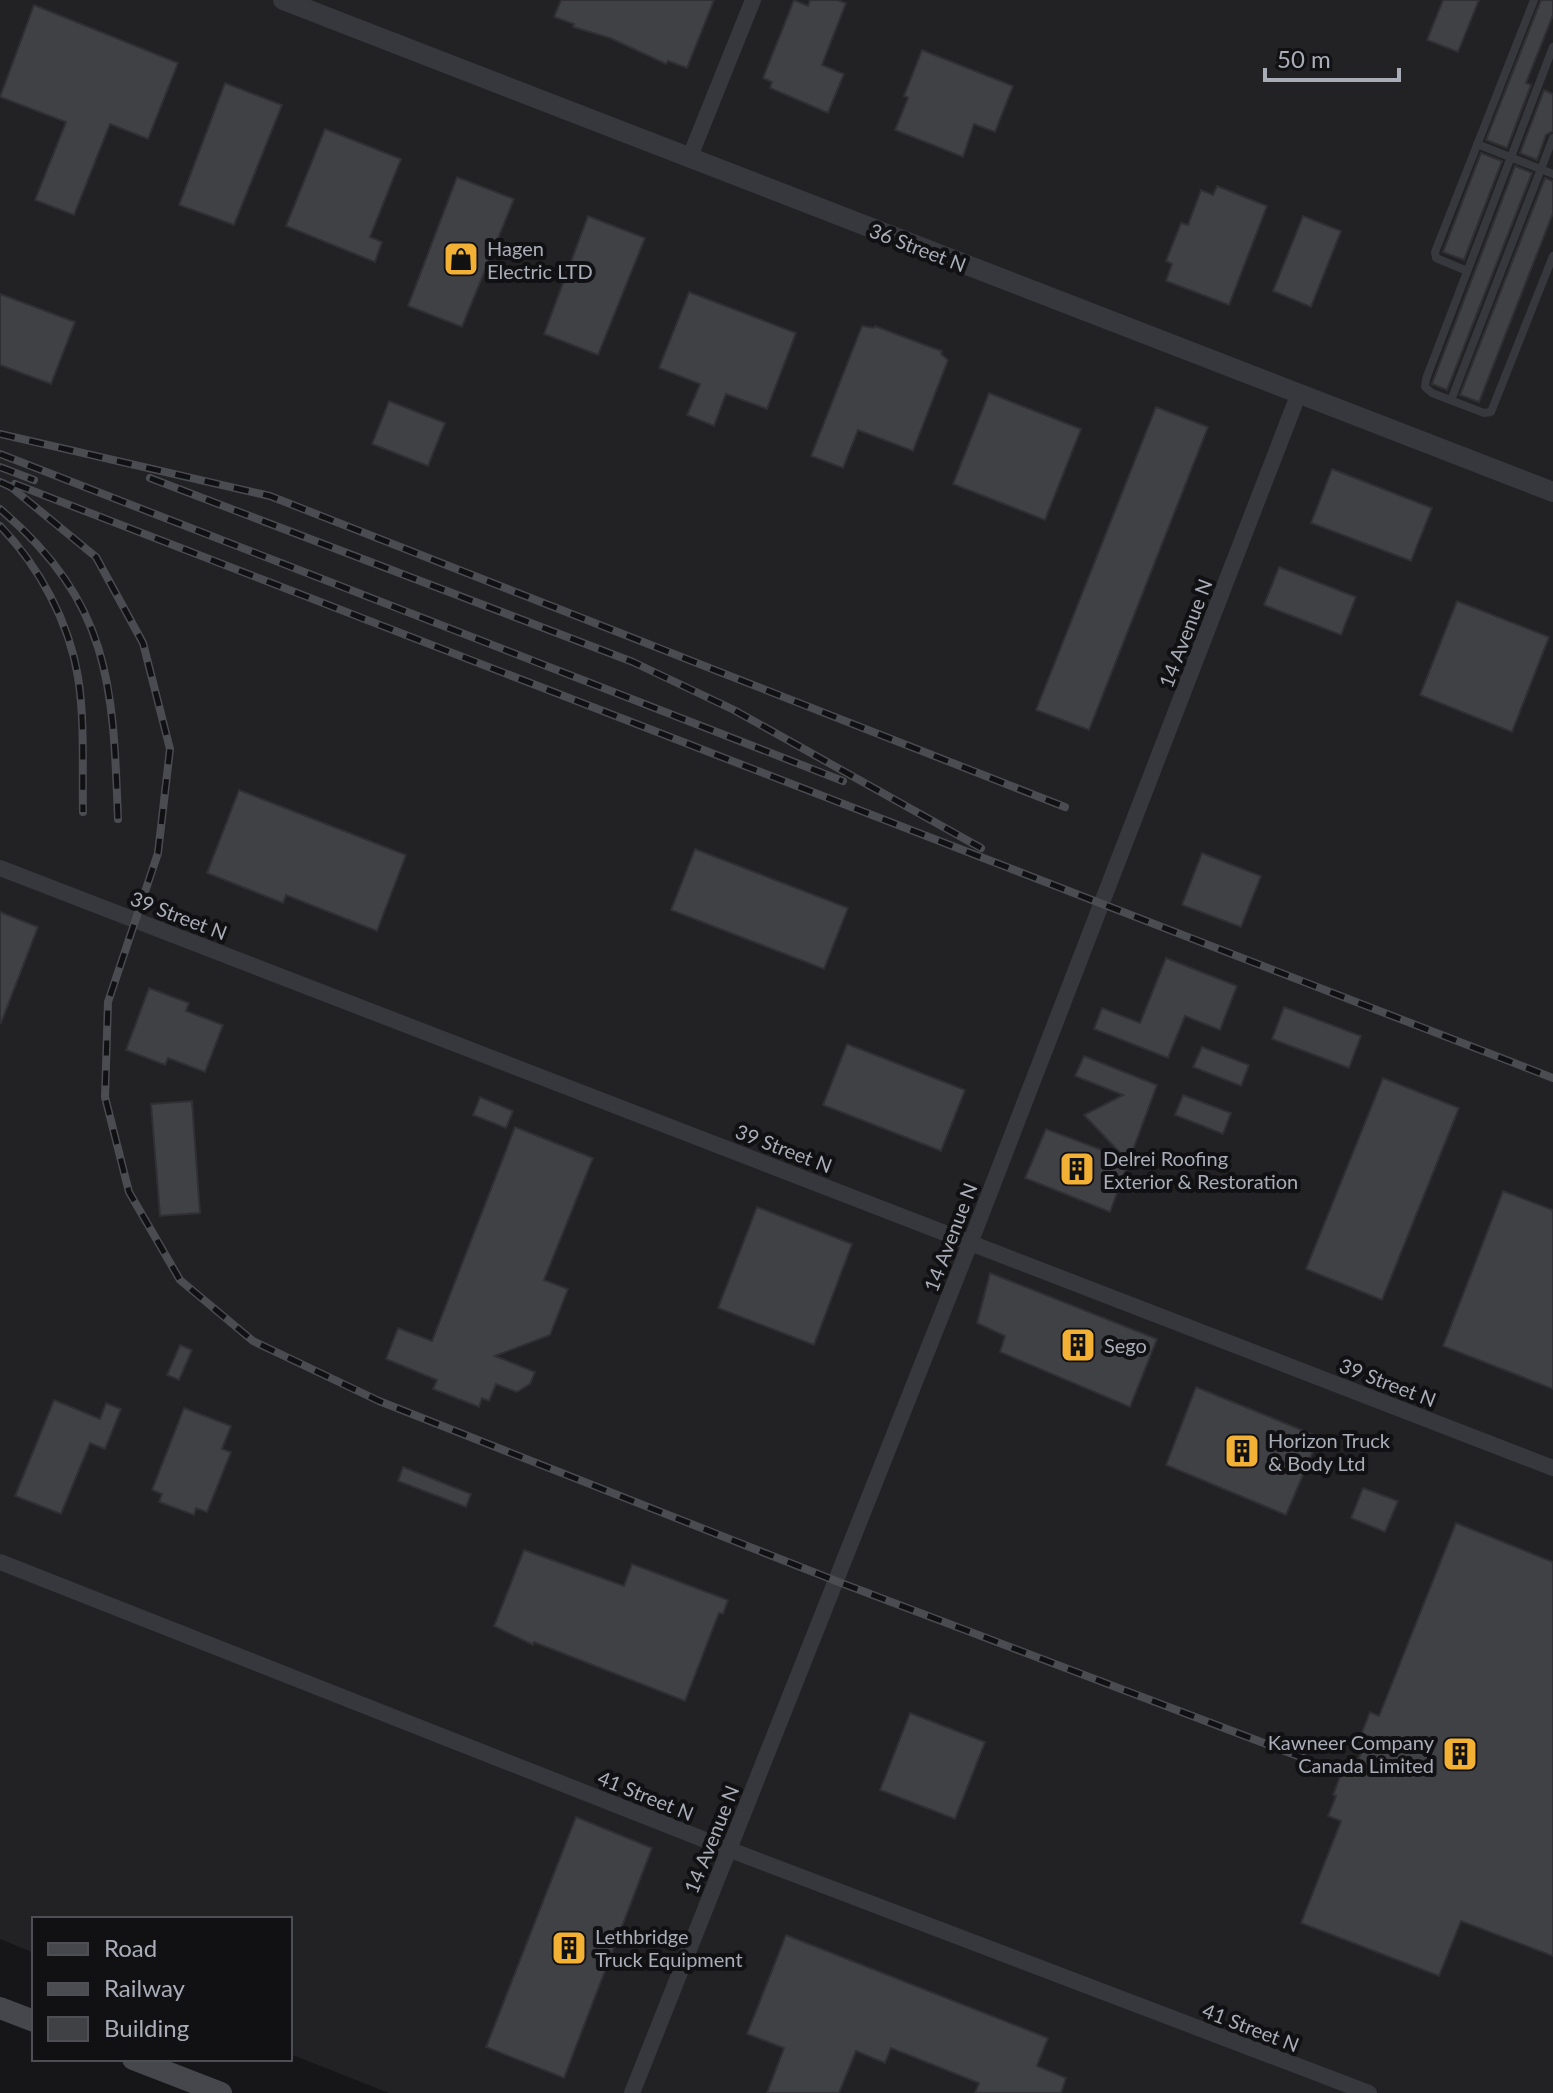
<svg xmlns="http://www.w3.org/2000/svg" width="1553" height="2093" font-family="Lato,sans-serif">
<rect width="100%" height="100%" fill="#161618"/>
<!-- built -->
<polygon fill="#222225" points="0,0 1553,0 1553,2093 389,2093 290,2054 290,1919 34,1919 34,1953 0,1939"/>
<!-- building -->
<g fill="#404145" stroke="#303034" stroke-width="2">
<polygon points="561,0 714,0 687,68 668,61 666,64 610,38 573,27 574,24 554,17"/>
<polygon points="794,0 808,6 810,0 837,0 846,3 822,65 844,74 828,113 770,88 772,82 763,78"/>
<polygon points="1443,0 1479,0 1458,52 1427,40"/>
<polygon points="1541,0 1553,0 1553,15 1526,83 1531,85 1507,148 1486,140"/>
<polygon points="34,5 178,63 148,139 110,124 74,215 35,200 66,122 0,97"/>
<polygon points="922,50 1013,86 995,132 974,124 963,157 895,130 908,98 904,96"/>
<polygon points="225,83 282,105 234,225 179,205"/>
<polygon points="1544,90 1553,94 1553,131 1546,135 1537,160 1520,153"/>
<polygon points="325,129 401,159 370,237 382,242 375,262 286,226"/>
<polygon points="1481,153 1502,161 1464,260 1443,252"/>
<polygon points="1515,166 1532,173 1447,390 1432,384 1433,381"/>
<polygon points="457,177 514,199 462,327 408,306"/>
<polygon points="1545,178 1553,181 1553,213 1479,402 1460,395"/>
<polygon points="1217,186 1267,206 1229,305 1166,281 1172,264 1166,261 1181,223 1188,225 1201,190 1213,195"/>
<polygon points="588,216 645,238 598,355 544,334"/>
<polygon points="1303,216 1341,231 1311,307 1273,291"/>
<polygon points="689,292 796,333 767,409 726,394 714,426 687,415 700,384 659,368"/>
<polygon points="0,294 75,322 51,384 0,365"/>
<polygon points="862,326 874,328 875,326 933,348 942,351 941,354 948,360 913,451 858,430 843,468 811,456"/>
<polygon points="989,393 1081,429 1045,520 953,484"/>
<polygon points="389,401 445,423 428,466 372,444"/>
<polygon points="1156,407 1208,427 1089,730 1036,710"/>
<polygon points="1332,469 1432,508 1411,561 1311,523"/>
<polygon points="1279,567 1356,597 1341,635 1264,605"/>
<polygon points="1457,601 1549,637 1512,732 1420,695"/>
<polygon points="239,790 406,855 377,931 286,895 283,903 207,873"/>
<polygon points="695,849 848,908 824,969 671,910"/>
<polygon points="1202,853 1261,876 1241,927 1182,905"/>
<polygon points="0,912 38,927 1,1023 0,1022"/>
<polygon points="1166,958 1237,986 1220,1030 1185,1016 1168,1058 1094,1029 1102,1008 1140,1023"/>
<polygon points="149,988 189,1003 186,1011 223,1025 205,1072 168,1058 165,1065 126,1050"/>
<polygon points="1284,1007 1361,1036 1349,1068 1272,1039"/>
<polygon points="847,1044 965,1090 941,1151 823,1105"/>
<polygon points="1202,1047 1249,1065 1241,1086 1193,1067"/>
<polygon points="1084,1056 1157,1085 1110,1212 1025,1178 1046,1129 1126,1159 1084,1115 1123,1095 1075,1076"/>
<polygon points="1383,1078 1459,1108 1382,1300 1306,1269"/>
<polygon points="1183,1095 1231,1113 1223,1134 1175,1115"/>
<polygon points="480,1097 513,1111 506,1128 473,1115"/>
<polygon points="192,1101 200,1213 160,1216 151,1104"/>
<polygon points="515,1127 593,1158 544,1280 568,1289 550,1335 495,1356 535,1372 530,1384 517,1392 496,1384 489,1401 482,1398 479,1407 433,1389 437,1380 386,1359 398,1328 432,1341"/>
<polygon points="1503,1191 1553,1210 1553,1389 1443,1346"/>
<polygon points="757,1207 852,1244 814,1345 718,1308"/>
<polygon points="990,1273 1157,1339 1130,1407 1000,1352 1005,1336 977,1323"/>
<polygon points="180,1345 192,1350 179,1380 167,1375"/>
<polygon points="1196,1387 1319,1437 1286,1515 1166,1465"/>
<polygon points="54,1400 100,1419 106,1403 121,1409 105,1449 90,1443 61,1514 15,1496"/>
<polygon points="184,1408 231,1426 222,1449 231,1452 207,1512 196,1508 194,1515 159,1502 162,1494 152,1490"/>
<polygon points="403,1467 471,1494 466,1507 398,1481"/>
<polygon points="1363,1488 1398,1501 1385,1532 1351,1518"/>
<polygon points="1456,1523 1553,1562 1553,1956 1461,1921 1439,1976 1301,1923 1341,1821 1328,1816 1336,1796 1333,1795 1346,1761 1356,1765 1368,1736 1361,1735 1370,1712 1379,1716"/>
<polygon points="524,1550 624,1586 632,1564 728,1600 723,1614 719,1613 685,1701 534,1642 533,1645 494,1626"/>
<polygon points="910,1713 985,1742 955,1819 880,1790"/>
<polygon points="576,1817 652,1848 564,2078 486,2047"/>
<polygon points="786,1935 1048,2038 1037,2066 1066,2078 1061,2093 975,2093 979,2083 891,2048 885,2063 856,2051 839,2093 767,2093 784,2048 747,2034"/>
</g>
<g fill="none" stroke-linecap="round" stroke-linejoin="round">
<!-- service -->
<g stroke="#37383d" stroke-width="8">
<polyline points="1553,47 1426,379 1425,387 1432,393 1484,413 1491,412 1553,256"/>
<polyline points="1477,144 1553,174"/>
<polyline points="1467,271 1436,258 1435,252 1534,0"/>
<polyline points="1451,400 1553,138"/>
</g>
<!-- minor -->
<g stroke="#37383d" stroke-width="16">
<polyline points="689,159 753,0"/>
<polyline points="0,868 1553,1468"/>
<polyline points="0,1562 728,1849 1369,2093"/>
<polyline points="632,2093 971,1241 1299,393"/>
</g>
<!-- tertiary -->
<polyline stroke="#37383d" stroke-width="20" points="283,0 1553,492"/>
<!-- secondary -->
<g stroke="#45474d" stroke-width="22">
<polyline points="0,2008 34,2021"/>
<polyline points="133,2059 221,2093"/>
</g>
<defs>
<g id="rail">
<polyline points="0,434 270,496 1065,807"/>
<polyline points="0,454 843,781"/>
<polyline points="0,467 34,480"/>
<polyline points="150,478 633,662 734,710 981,848"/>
<polyline points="0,482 11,487 96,557 143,643 170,749 158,853 108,1002 105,1097 129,1192 180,1280 253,1341 379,1401 836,1581 1306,1759"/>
<polyline points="15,484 1553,1078"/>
<path d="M0,509c110,94 113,174 118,310"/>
<path d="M0,526c39,40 69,96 78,151 7,44 4,91 5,135"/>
</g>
</defs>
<!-- rail casing -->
<use href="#rail" stroke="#4a4c52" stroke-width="8"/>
<!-- rail -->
<use href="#rail" stroke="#111113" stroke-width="5" stroke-dasharray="15" stroke-linecap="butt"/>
</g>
<!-- icons -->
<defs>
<symbol id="shop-square" viewBox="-11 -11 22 22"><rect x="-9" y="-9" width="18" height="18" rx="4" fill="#f2b134" stroke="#111113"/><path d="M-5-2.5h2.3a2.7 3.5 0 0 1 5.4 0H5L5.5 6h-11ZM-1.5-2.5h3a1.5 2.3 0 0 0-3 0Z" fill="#111"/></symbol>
<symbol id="building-square" viewBox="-11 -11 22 22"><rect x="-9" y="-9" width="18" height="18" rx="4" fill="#f2b134" stroke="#111113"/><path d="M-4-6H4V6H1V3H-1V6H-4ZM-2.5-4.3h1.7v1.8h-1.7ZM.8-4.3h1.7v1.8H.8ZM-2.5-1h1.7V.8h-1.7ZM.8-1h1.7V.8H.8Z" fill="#111"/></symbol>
</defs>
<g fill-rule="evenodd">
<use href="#shop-square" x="441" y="239" width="40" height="40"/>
<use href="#building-square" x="1057" y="1149" width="40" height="40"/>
<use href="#building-square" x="1058" y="1325" width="40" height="40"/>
<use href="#building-square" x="1222" y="1431" width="40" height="40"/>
<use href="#building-square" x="1440" y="1734" width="40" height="40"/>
<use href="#building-square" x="549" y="1928" width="40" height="40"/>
</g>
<g text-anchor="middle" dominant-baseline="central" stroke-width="8" stroke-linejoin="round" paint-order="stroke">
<!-- street labels -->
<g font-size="20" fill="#a8adb8" stroke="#111113">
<text transform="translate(918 247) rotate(21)">36 Street N</text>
<text transform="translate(1185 633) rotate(-69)">14 Avenue N</text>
<text transform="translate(179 915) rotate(21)">39 Street N</text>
<text transform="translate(784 1148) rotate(21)">39 Street N</text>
<text transform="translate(950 1237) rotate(-69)">14 Avenue N</text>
<text transform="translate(1388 1382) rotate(21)">39 Street N</text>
<text transform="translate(646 1795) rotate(22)">41 Street N</text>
<text transform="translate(711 1839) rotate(-68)">14 Avenue N</text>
<text transform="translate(1251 2027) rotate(21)">41 Street N</text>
</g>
<!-- poi labels -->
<g font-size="20" fill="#a8adb8" stroke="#111113" text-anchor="start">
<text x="487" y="248">Hagen<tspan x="487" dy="23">Electric LTD</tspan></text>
<text x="1103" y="1158">Delrei Roofing<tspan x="1103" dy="23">Exterior &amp; Restoration</tspan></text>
<text x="1104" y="1345">Sego</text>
<text x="1268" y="1440">Horizon Truck<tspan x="1268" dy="23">&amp; Body Ltd</tspan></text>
<text x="1434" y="1742" text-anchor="end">Kawneer Company<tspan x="1434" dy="23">Canada Limited</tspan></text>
<text x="595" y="1936">Lethbridge<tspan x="595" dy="23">Truck Equipment</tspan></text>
</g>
</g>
<!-- legend -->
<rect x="32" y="1917" width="260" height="144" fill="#111113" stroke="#4d4f55" stroke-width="2"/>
<rect x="48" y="1943" width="40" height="12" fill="#45474d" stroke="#4d4f55" stroke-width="2"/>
<text x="104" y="1957" font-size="24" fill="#a8adb8">Road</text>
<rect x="48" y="1983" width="40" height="12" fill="#4a4c52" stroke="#4d4f55" stroke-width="2"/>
<text x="104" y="1997" font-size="24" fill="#a8adb8">Railway</text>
<rect x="48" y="2017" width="40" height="24" fill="#404145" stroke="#4d4f55" stroke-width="2"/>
<text x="104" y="2037" font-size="24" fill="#a8adb8">Building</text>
<!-- scale -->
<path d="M1265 68v12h134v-12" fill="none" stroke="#a8adb8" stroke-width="4"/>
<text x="1277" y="68" font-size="24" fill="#a8adb8" stroke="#111113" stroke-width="6" paint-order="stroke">50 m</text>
</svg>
